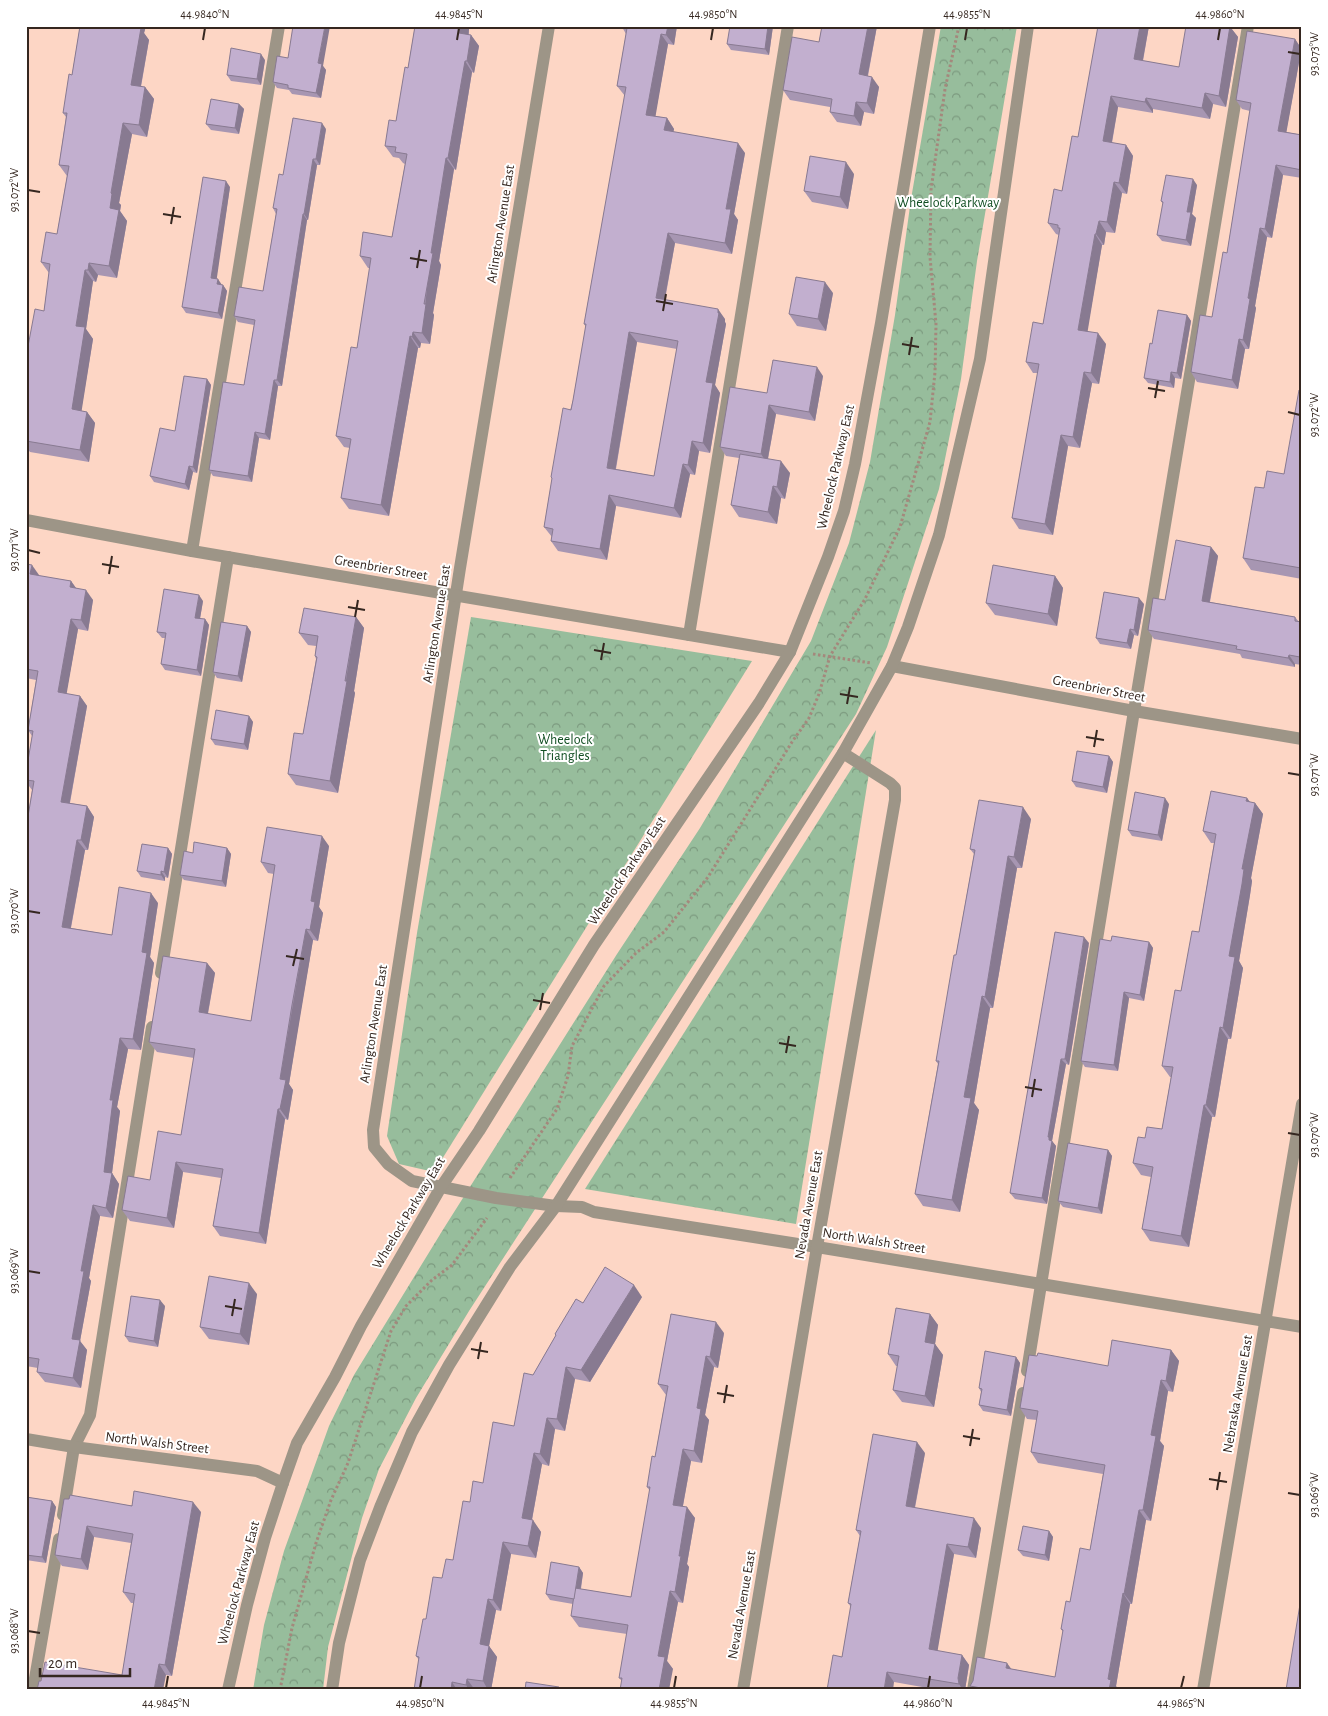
<svg xmlns="http://www.w3.org/2000/svg" width="1328" height="1716" font-family="'Alegreya Sans',sans-serif">
<defs>
<pattern id="forest-crowns" width="20" height="18" patternUnits="userSpaceOnUse" patternTransform="scale(1.25)"><rect width="20" height="18" fill="#97bd9c"/><path d="M2 6a3 3 0 1 1 6 0M12 15a3 3 0 1 1 6 0" fill="none" stroke="#7c9a7f"/></pattern>
</defs>
<rect width="100%" height="100%" fill="#fdd6c5"/>
<!-- forest -->
<g fill="url(#forest-crowns)">
<polygon points="941,26 1017,26 977,261 961,379 939,489 887,647 856,714 469,1311 416,1398 379,1469 362,1518 328,1647 323,1690 253,1690 264,1625 284,1551 329,1426 354,1375 444,1228 617,954 700,828 811,641 849,543 870,462 895,315 911,199"/>
<polygon points="471,617 752,661 434,1172 399,1164 387,1136 417,933"/>
<polygon points="876,730 796,1224 585,1189"/>
</g>
<g fill="none" stroke-linecap="round" stroke-linejoin="round">
<!-- path -->
<g stroke="#a4887c" stroke-width="3" stroke-dasharray="2.5 2.5" stroke-linecap="butt">
<polyline points="813,654 871,663"/>
<polyline points="510,1178 557,1109 568,1076 572,1046 604,986 636,953 664,932 708,877 792,742 809,718 819,694 830,656 865,599 900,527 930,422 935,372 936,324 930,257 931,190 945,89 959,26"/>
<polyline points="280,1690 292,1628 316,1543 331,1500 348,1463 391,1331 406,1306 432,1280 452,1265 487,1218"/>
</g>
<!-- service -->
<g stroke="#9d9587" stroke-width="12">
<polyline points="192,551 279,26"/>
<polyline points="689,635 788,26"/>
<polyline points="161,973 228,557"/>
<polyline points="1027,1371 1134,711 1248,26"/>
<polyline points="63,1515 74,1447 90,1415 152,1027"/>
<polyline points="33,1690 59,1539"/>
<polyline points="973,1690 1023,1393"/>
</g>
<!-- minor -->
<g stroke="#9d9587" stroke-width="12">
<polyline points="549,26 460,568 373,1130 374,1147 388,1164 412,1181 496,1198 556,1206 582,1207 594,1212 817,1247 1302,1327"/>
<polyline points="26,520 192,551 790,652"/>
<polyline points="892,666 1134,711 1302,739"/>
<polyline points="26,1439 74,1447 257,1471 283,1483"/>
<polyline points="743,1690 817,1247 895,800 895,788 890,783 843,753"/>
<polyline points="1203,1690 1302,1104"/>
</g>
<!-- tertiary -->
<g stroke="#9d9587" stroke-width="12">
<polyline points="228,1690 247,1605 265,1538 283,1483 297,1443 335,1377 361,1326 441,1187 479,1131 594,945 759,703 790,652 828,557 844,511 855,464 881,323 930,26"/>
<polyline points="332,1690 339,1643 360,1560 381,1505 412,1432 449,1365 510,1267 556,1206 843,753 892,666 908,627 939,535 980,359 1028,26"/>
</g>
</g>
<!-- wall -->
<g fill="#a796b2" fill-rule="evenodd">
<polygon points="80,26 146,26 144,33 149,40 141,87 145,87 154,99 147,137 132,134 119,203 121,205 120,211 127,221 117,278 98,275 96,282 93,281 86,329 93,339 81,411 87,412 95,423 89,462 30,452 26,447 26,357 44,311 49,273 41,262 57,234 67,176 59,165 66,117 63,113 72,75"/>
<polygon points="415,26 468,26 469,29 469,35 471,35 479,46 474,73 472,72 456,170 454,169 439,261 441,265 433,313 434,315 430,344 421,343 420,348 418,348 389,516 349,509 341,498 350,448 344,447 336,436 357,348 370,268 368,268 360,256 392,237 405,164 403,163 399,158 393,157 385,146 396,121 408,68"/>
<path d="M677,26l-3,19 -6,-1 -13,72 12,2 7,11 -1,3 72,21 -11,61 4,6 -6,34 -57,-11 -10,57 60,19v3l1,2 -11,61 5,8 -10,60 -11,-2 -4,24 -5,-1 -9,44 -65,-12 -9,54 -49,-9 -7,-10 1,-4 -8,-10 8,-48 -1,-2 22,-77 13,-73 -2,-3 41,-228 -8,-10 9,-52 -4,-7zM637,342l40,7 -23,127 -38,-7z"/>
<polygon points="773,26 769,55 731,50 727,44"/>
<polygon points="822,26 877,26 868,76 879,87 874,114 864,112 861,126 837,122 830,112 830,107 790,100 783,90 819,42"/>
<polygon points="1091,26 1149,26 1143,61 1179,67 1231,28 1238,37 1226,107 1213,104 1210,119 1153,109 1153,113 1118,107 1112,143 1126,145 1133,156 1127,194 1122,193 1115,233 1106,232 1104,245 1102,245 1087,331 1106,344 1099,384 1092,383 1080,448 1068,446 1053,535 1019,529 1012,518 1038,373 1033,373 1026,362 1043,324 1059,235 1056,234 1048,223 1062,191 1078,137 1098,28"/>
<polygon points="1295,39 1300,47 1302,39 1302,60 1300,57 1286,132 1302,135 1302,178 1283,175 1272,238 1267,237 1255,306 1256,308 1249,349 1245,349 1238,389 1197,382 1191,372 1212,317 1227,253 1250,111 1242,109 1236,100"/>
<polygon points="288,58 323,66 326,70 321,98 292,94 289,90 277,88 273,82"/>
<polygon points="265,60 261,85 231,81 227,75"/>
<polygon points="239,104 244,109 239,134 211,130 206,124"/>
<polygon points="326,129 320,165 317,165 308,220 307,220 282,386 278,386 270,440 259,438 252,482 213,476 209,470 244,385 254,325 238,322 234,316 263,291 276,214 273,208"/>
<polygon points="854,174 848,209 812,202 804,191"/>
<polygon points="1197,185 1192,214 1196,218 1191,246 1162,241 1157,235 1163,204 1161,201"/>
<polygon points="230,187 216,279 221,285 223,285 227,291 222,319 186,313 182,307"/>
<polygon points="833,293 826,331 797,326 789,314"/>
<polygon points="1187,315 1191,321 1181,379 1175,378 1174,388 1148,383 1144,378 1152,344"/>
<polygon points="823,376 815,421 776,414 768,459 790,473 785,499 781,498 777,524 739,517 731,505 739,458 726,456 720,447 767,393"/>
<polygon points="207,379 211,385 197,473 193,472 189,490 154,482 150,476 175,431"/>
<polygon points="1302,391 1302,579 1251,570 1243,558 1264,488 1284,474"/>
<polygon points="1211,547 1218,556 1210,602 1295,617 1299,622 1302,622 1302,665 1295,664 1295,667 1242,658 1240,654 1154,639 1148,630 1165,600"/>
<polygon points="26,564 39,576 71,581 76,588 93,600 88,631 78,629 66,694 80,696 87,706 70,803 87,806 94,817 88,850 85,850 71,928 112,935 158,903 150,957 154,963 141,1050 128,1049 117,1107 120,1111 112,1173 119,1184 113,1218 100,1216 89,1278 91,1281 80,1341 87,1350 81,1388 45,1382 37,1372 38,1368 26,1366 26,828 32,790 26,782 26,772 32,736 28,730 36,680 26,678"/>
<polygon points="1055,576 1063,588 1057,626 995,615 986,603"/>
<polygon points="203,601 200,619 205,619 209,625 201,676 165,670 161,664 165,638 162,638 157,632"/>
<polygon points="1144,604 1138,636 1134,635 1131,649 1100,644 1096,638"/>
<polygon points="356,617 364,628 354,691 355,693 338,793 296,785 288,774 303,734 316,659 315,656 316,646 308,645 299,633"/>
<polygon points="247,626 251,632 242,682 217,678 213,672"/>
<polygon points="249,716 253,722 248,750 215,745 211,739"/>
<polygon points="1109,756 1113,762 1107,793 1076,787 1072,781"/>
<polygon points="1247,798 1250,802 1255,803 1263,814 1251,878 1252,881 1250,895 1239,961 1243,968 1231,1039 1228,1039 1215,1117 1212,1117 1189,1247 1150,1241 1142,1229 1151,1177 1141,1175 1133,1163 1145,1138 1162,1129 1171,1077 1170,1077 1162,1066 1181,991 1199,932 1214,843 1211,843 1203,831"/>
<polygon points="1169,804 1162,841 1132,836 1128,830"/>
<polygon points="1031,819 1022,868 1017,868 993,1008 990,1008 974,1103 979,1110 960,1212 923,1206 915,1194 938,1064 936,1061 956,955 974,854 970,849"/>
<polygon points="329,846 319,907 323,913 318,941 313,940 300,1015 289,1084 293,1090 288,1120 285,1119 266,1244 220,1236 213,1226 221,1178 183,1172 174,1228 130,1221 122,1210 150,1180 181,1135 194,1058 157,1052 149,1042 207,963 215,973 208,1014 251,1021 274,874 268,873 261,862"/>
<polygon points="168,848 172,854 168,878 165,877 165,881 141,877 137,871"/>
<polygon points="227,848 231,854 226,887 184,880 180,875 193,853"/>
<polygon points="1111,941 1149,942 1153,948 1144,1001 1129,998 1118,1071 1085,1067 1081,1061"/>
<polygon points="1089,943 1069,1065 1066,1064 1052,1141 1056,1146 1047,1204 1015,1199 1010,1193"/>
<polygon points="1108,1150 1112,1156 1102,1214 1063,1207 1058,1201"/>
<polygon points="257,1294 249,1345 209,1339 200,1327"/>
<polygon points="642,1297 590,1382 575,1379 565,1431 555,1429 549,1466 542,1464 532,1520 541,1532 536,1558 511,1554 501,1611 496,1610 489,1646 497,1657 491,1690 414,1690 419,1660 416,1656 426,1619 442,1578 453,1560 470,1502 483,1483 514,1426 533,1375 556,1335 555,1334 583,1303"/>
<polygon points="165,1306 158,1347 129,1342 125,1336"/>
<polygon points="930,1314 938,1325 935,1344 943,1355 934,1407 902,1402 893,1390 898,1366 896,1366 888,1354"/>
<polygon points="724,1333 718,1368 714,1367 705,1415 709,1420 702,1463 691,1461 683,1506 695,1518 687,1564 689,1567 683,1603 678,1602 667,1661 673,1669 622,1681 619,1678 627,1634 579,1627 571,1616 573,1604 550,1600 546,1594 579,1567 583,1573 581,1589 631,1597 650,1491 647,1487 655,1457 666,1395 658,1384"/>
<polygon points="1171,1350 1179,1361 1173,1392 1168,1391 1160,1441 1164,1446 1151,1521 1146,1520 1132,1604 1130,1604 1116,1686 1118,1690 973,1690 970,1686 1012,1669 1055,1677 1063,1632 1061,1629 1090,1550 1103,1474 1038,1463 1031,1452 1037,1420 1027,1419 1020,1408 1108,1366"/>
<polygon points="1016,1357 1020,1363 1011,1416 983,1411 979,1405 981,1392 979,1388"/>
<polygon points="925,1453 915,1508 981,1528 976,1558 954,1554 937,1651 962,1655 969,1665 965,1690 939,1690 894,1682 842,1657 851,1607 848,1603 860,1536 856,1530"/>
<polygon points="26,1497 52,1501 56,1507 46,1563 26,1560"/>
<polygon points="64,1499 201,1512 172,1676 166,1675 41,1681 122,1675 134,1603 131,1603 123,1592 131,1543 94,1537 88,1570 62,1566 55,1555"/>
<polygon points="1049,1531 1053,1537 1049,1561 1023,1556 1018,1550"/>
</g>
<!-- shaded-wall -->
<g fill="#887a91">
<polygon points="135,26 146,26 144,33 149,40 139,96 131,85"/>
<polygon points="325,26 330,26 323,66 326,70 321,98 316,93 318,63"/>
<polygon points="460,26 468,26 469,29 467,44 459,33"/>
<polygon points="668,26 677,26 674,45 666,35"/>
<polygon points="768,26 773,26 769,55 765,49"/>
<polygon points="868,26 877,26 866,84 859,74"/>
<polygon points="1140,26 1149,26 1141,70 1134,59"/>
<polygon points="1223,26 1231,26 1231,28 1238,37 1226,107 1219,96"/>
<polygon points="661,34 668,44 654,125 646,115"/>
<polygon points="471,35 479,46 474,73 467,61"/>
<polygon points="1295,39 1301,48 1299,55 1300,57 1285,140 1278,131"/>
<polygon points="261,54 265,60 261,85 257,79"/>
<polygon points="465,61 472,72 456,170 448,158"/>
<polygon points="872,77 879,87 874,114 867,103"/>
<polygon points="145,87 154,99 147,137 139,125"/>
<polygon points="1205,93 1213,104 1210,119 1202,108"/>
<polygon points="1111,96 1118,107 1110,152 1103,141"/>
<polygon points="1146,98 1153,109 1153,113 1145,102"/>
<polygon points="856,102 864,112 861,126 854,116"/>
<polygon points="239,104 244,109 239,134 235,128"/>
<polygon points="667,118 674,129 672,140 664,130"/>
<polygon points="123,123 132,134 119,203 121,205 120,211 127,221 117,278 109,266 110,208 111,193"/>
<polygon points="322,123 326,129 320,165 316,159"/>
<polygon points="738,143 745,153 734,214 738,220 732,254 725,243 726,209"/>
<polygon points="1126,145 1133,156 1127,194 1119,183"/>
<polygon points="446,158 454,169 439,261 441,265 433,313 434,315 430,344 422,333 431,253"/>
<polygon points="313,159 317,165 308,220 304,214"/>
<polygon points="846,162 854,174 848,209 840,197"/>
<polygon points="1276,165 1283,175 1272,238 1265,229"/>
<polygon points="1193,179 1197,185 1192,214 1196,218 1191,246 1186,240 1187,212"/>
<polygon points="226,181 230,187 216,284 211,278"/>
<polygon points="1114,182 1122,193 1115,233 1107,222"/>
<polygon points="303,214 307,220 282,386 277,380"/>
<polygon points="1099,221 1106,232 1104,245 1096,234"/>
<polygon points="1260,228 1267,237 1255,306 1256,308 1249,349 1243,340 1248,298"/>
<polygon points="668,233 675,243 663,308 656,298"/>
<polygon points="1095,234 1102,245 1086,341 1078,330"/>
<polygon points="89,263 98,275 96,282 88,270"/>
<polygon points="85,270 93,281 86,329 93,339 80,421 72,409 76,326"/>
<polygon points="218,279 222,285 217,284"/>
<polygon points="825,282 833,293 826,331 818,319"/>
<polygon points="223,285 227,291 222,319 218,313"/>
<polygon points="718,309 725,319 725,322 726,324 715,385 720,393 710,453 703,443 706,382"/>
<polygon points="1187,315 1191,321 1181,379 1177,373"/>
<polygon points="413,332 421,343 420,348 412,337"/>
<polygon points="629,332 637,342 614,478 607,468"/>
<polygon points="1098,333 1106,344 1099,384 1091,373"/>
<polygon points="410,336 418,348 389,516 381,505"/>
<polygon points="1239,339 1245,349 1238,389 1232,380"/>
<polygon points="817,367 823,376 815,421 809,412"/>
<polygon points="1084,372 1092,383 1080,448 1073,437"/>
<polygon points="1171,372 1175,378 1174,388 1170,382"/>
<polygon points="207,379 211,385 197,473 193,467"/>
<polygon points="274,380 278,386 270,440 265,434"/>
<polygon points="769,405 776,414 767,463 761,454"/>
<polygon points="87,412 95,423 89,462 80,450"/>
<polygon points="255,432 259,438 252,482 248,476"/>
<polygon points="1061,435 1068,446 1053,535 1045,524"/>
<polygon points="692,441 699,451 695,475 688,465"/>
<polygon points="781,461 790,473 785,499 777,487"/>
<polygon points="683,464 690,474 681,518 674,508"/>
<polygon points="189,466 193,472 189,490 185,484"/>
<polygon points="773,486 781,498 777,524 768,512"/>
<polygon points="609,495 616,506 607,560 600,549"/>
<polygon points="1211,547 1218,556 1208,610 1202,601"/>
<polygon points="32,565 39,575 37,585 30,574"/>
<polygon points="1055,576 1063,588 1057,626 1048,614"/>
<polygon points="71,581 78,591 70,587"/>
<polygon points="86,590 93,600 88,631 81,620"/>
<polygon points="199,595 203,601 199,624 195,618"/>
<polygon points="1139,598 1144,604 1138,636 1134,630"/>
<polygon points="356,617 364,628 354,691 355,693 338,793 330,781"/>
<polygon points="71,619 78,629 65,703 58,692"/>
<polygon points="205,619 209,625 201,676 197,670"/>
<polygon points="247,626 251,632 242,682 238,676"/>
<polygon points="1130,629 1134,635 1131,649 1127,643"/>
<polygon points="1302,645 1302,660 1300,657"/>
<polygon points="1289,655 1295,664 1295,667 1288,658"/>
<polygon points="80,696 87,706 68,812 61,802"/>
<polygon points="249,716 253,722 248,750 244,744"/>
<polygon points="1109,756 1113,762 1107,793 1103,787"/>
<polygon points="1165,798 1169,804 1162,841 1158,835"/>
<polygon points="1247,798 1254,808 1255,803 1263,814 1251,878 1252,881 1250,895 1239,961 1243,968 1231,1039 1223,1028 1229,956 1242,869"/>
<polygon points="87,806 94,817 88,850 81,840"/>
<polygon points="1023,807 1031,819 1022,868 1014,857"/>
<polygon points="322,836 329,846 319,907 323,913 318,941 310,930 311,901"/>
<polygon points="77,840 85,850 69,937 62,927"/>
<polygon points="168,848 172,854 168,878 164,872"/>
<polygon points="227,848 231,854 226,887 222,881"/>
<polygon points="1008,856 1017,868 993,1008 985,997"/>
<polygon points="161,871 165,877 165,881 161,875"/>
<polygon points="151,893 158,903 150,957 154,963 141,1050 133,1039 142,952"/>
<polygon points="306,929 313,940 289,1084 293,1090 288,1120 280,1109 280,1079"/>
<polygon points="1084,937 1089,943 1069,1065 1065,1059"/>
<polygon points="1149,942 1153,948 1144,1001 1140,995"/>
<polygon points="207,963 215,973 206,1023 199,1012"/>
<polygon points="1124,992 1129,998 1118,1071 1114,1065"/>
<polygon points="982,996 990,1008 974,1103 979,1110 960,1212 952,1200 964,1097"/>
<polygon points="1220,1027 1228,1039 1215,1117 1206,1105"/>
<polygon points="120,1038 128,1049 117,1107 120,1111 112,1173 119,1184 113,1218 106,1208 104,1172 110,1100"/>
<polygon points="1061,1059 1066,1064 1052,1141 1056,1146 1047,1204 1042,1198 1049,1140 1048,1137"/>
<polygon points="1204,1105 1212,1117 1189,1247 1181,1236"/>
<polygon points="278,1109 285,1119 266,1244 259,1233"/>
<polygon points="1108,1150 1112,1156 1102,1214 1098,1208"/>
<polygon points="176,1162 183,1172 174,1228 167,1218"/>
<polygon points="93,1205 100,1216 89,1278 91,1281 80,1341 87,1350 81,1388 73,1378 72,1339 81,1271"/>
<polygon points="249,1283 257,1294 249,1345 240,1334"/>
<polygon points="634,1285 642,1297 590,1382 581,1370"/>
<polygon points="160,1300 165,1306 158,1347 154,1341"/>
<polygon points="930,1314 938,1325 935,1344 943,1355 934,1407 925,1396 925,1342"/>
<polygon points="716,1322 724,1333 718,1368 710,1357"/>
<polygon points="1171,1350 1179,1361 1173,1392 1166,1381"/>
<polygon points="706,1356 714,1367 705,1415 709,1420 702,1463 694,1451 697,1408"/>
<polygon points="1016,1357 1020,1363 1011,1416 1007,1410"/>
<polygon points="566,1367 575,1379 565,1431 557,1419"/>
<polygon points="1161,1380 1168,1391 1160,1441 1164,1446 1151,1521 1143,1510 1151,1435"/>
<polygon points="547,1418 555,1429 549,1466 540,1454"/>
<polygon points="917,1442 925,1453 913,1516 906,1506"/>
<polygon points="683,1449 691,1461 681,1516 673,1505"/>
<polygon points="534,1453 542,1464 530,1530 522,1518"/>
<polygon points="52,1501 56,1507 46,1563 42,1557"/>
<polygon points="193,1502 201,1512 172,1676 165,1665"/>
<polygon points="687,1507 695,1518 687,1564 689,1567 683,1603 675,1592 679,1556"/>
<polygon points="1139,1510 1146,1520 1132,1604 1124,1594"/>
<polygon points="974,1518 981,1528 976,1558 968,1547"/>
<polygon points="533,1520 541,1532 536,1558 528,1546"/>
<polygon points="87,1526 94,1537 88,1570 81,1559"/>
<polygon points="1049,1531 1053,1537 1049,1561 1045,1555"/>
<polygon points="503,1542 511,1554 501,1611 493,1600"/>
<polygon points="947,1544 954,1554 936,1660 929,1649"/>
<polygon points="579,1567 583,1573 578,1605 574,1599"/>
<polygon points="670,1591 678,1602 667,1661 673,1669 669,1690 659,1690 658,1656"/>
<polygon points="1123,1593 1130,1604 1116,1686 1118,1690 1109,1690 1108,1679"/>
<polygon points="488,1599 496,1610 489,1646 497,1657 491,1690 488,1690 483,1681 480,1644"/>
<polygon points="962,1655 969,1665 965,1690 963,1690 959,1684 958,1678"/>
<polygon points="1007,1663 1015,1674 1006,1668"/>
<polygon points="159,1664 166,1675 163,1690 154,1690"/>
<polygon points="887,1672 894,1682 893,1690 884,1690"/>
<polygon points="467,1679 475,1690 469,1690 466,1685"/>
<polygon points="452,1682 457,1690 451,1690"/>
</g>
<!-- building -->
<g fill="#c2afcf" stroke="#887a91" fill-rule="evenodd">
<polygon points="80,26 135,26 135,28 141,28 131,85 145,87 139,125 123,123 111,193 112,194 110,208 119,210 109,266 89,263 88,270 85,270 76,326 85,327 72,409 87,412 80,450 26,441 26,357 35,309 44,311 50,264 41,262 46,232 57,234 69,166 59,165 67,113 63,113 69,74 72,75"/>
<polygon points="293,26 325,26 318,63 322,64 316,93 288,88 288,85 273,82 277,56 288,58"/>
<polygon points="415,26 460,26 459,33 471,35 467,61 465,61 448,158 446,158 431,253 433,253 424,304 426,304 422,333 413,332 412,337 410,336 381,505 341,498 351,439 336,436 351,347 357,348 371,258 360,256 363,232 392,237 407,154 395,152 396,147 385,146 389,120 396,121 405,67 408,68"/>
<path d="M622,26h46l-2,9 -5,-1 -15,81 21,3 -3,12 74,13 -12,66h5l-6,34 -57,-10 -12,65 62,11v4h1l-13,69 7,1 -10,60 -11,-2 -4,24 -5,-1 -9,44 -65,-13 -9,54 -49,-8 2,-12 -9,-2 8,-49 -1,-1 12,-69 8,2 2,-10 13,-76h-2l42,-237 -9,-1 10,-58 -5,-1zM629,332l49,9 -24,135 -47,-8z"/>
<polygon points="730,26 768,26 765,49 727,44"/>
<polygon points="822,26 868,26 859,74 872,77 867,103 856,102 854,116 830,112 832,99 783,90 792,37 819,42"/>
<polygon points="1098,26 1140,26 1134,59 1179,67 1186,26 1230,26 1219,96 1205,93 1202,108 1146,98 1145,102 1111,96 1103,141 1126,145 1119,183 1114,182 1107,222 1099,221 1096,234 1095,234 1078,330 1098,333 1091,373 1084,372 1073,437 1061,435 1045,524 1012,518 1039,364 1026,362 1033,322 1043,324 1060,228 1058,228 1058,225 1048,223 1054,189 1062,191 1072,136 1078,137"/>
<polygon points="1247,31 1295,39 1278,131 1302,135 1302,170 1276,165 1265,229 1260,228 1248,298 1250,299 1243,340 1239,339 1232,380 1191,372 1200,315 1212,317 1223,252 1227,253 1251,103 1236,100"/>
<polygon points="1302,39 1302,56 1299,55"/>
<polygon points="231,48 261,54 257,79 227,75"/>
<polygon points="211,99 239,104 235,128 206,124"/>
<polygon points="293,118 322,123 316,159 313,159 304,214 303,214 277,380 274,380 265,434 255,432 248,476 209,470 223,382 244,385 255,320 234,316 239,287 263,291 277,209 273,208 279,174 283,175"/>
<polygon points="810,156 846,162 840,197 804,191"/>
<polygon points="1166,175 1193,179 1187,212 1191,212 1186,240 1157,235 1163,202 1161,201"/>
<polygon points="203,177 226,181 211,278 218,279 217,284 223,285 218,313 182,307"/>
<polygon points="796,277 825,282 818,319 789,314"/>
<polygon points="1158,310 1187,315 1177,373 1171,372 1170,382 1144,378 1150,343 1152,344"/>
<polygon points="773,360 817,367 809,412 769,405 761,454 720,447 730,387 767,393"/>
<polygon points="184,376 207,379 193,467 189,466 185,484 150,476 160,428 175,431"/>
<polygon points="1299,390 1302,391 1302,562 1301,568 1243,558 1255,487 1264,488 1267,471 1284,474"/>
<polygon points="740,454 781,461 777,487 773,486 768,512 731,505"/>
<polygon points="1176,540 1211,547 1202,601 1295,617 1295,621 1302,622 1302,645 1300,657 1289,655 1288,658 1236,649 1237,646 1148,630 1153,598 1165,600"/>
<polygon points="26,564 32,565 30,574 71,581 70,587 86,590 81,620 71,619 58,692 80,696 61,802 87,806 81,840 77,840 62,927 112,935 119,887 151,893 142,952 147,953 133,1039 120,1038 110,1100 113,1100 104,1172 112,1173 106,1208 93,1205 81,1271 84,1271 72,1339 80,1340 73,1378 37,1372 39,1359 26,1357 26,828 34,781 26,780 26,772 33,731 28,730 38,671 26,669"/>
<polygon points="993,565 1055,576 1048,614 986,603"/>
<polygon points="164,589 199,595 195,618 205,619 197,670 161,664 166,633 157,632"/>
<polygon points="1104,592 1139,598 1134,630 1130,629 1127,643 1096,638"/>
<polygon points="304,608 356,617 345,681 347,681 330,781 288,774 294,733 303,734 317,657 315,656 318,636 299,633"/>
<polygon points="221,622 247,626 238,676 213,672"/>
<polygon points="216,710 249,716 244,744 211,739"/>
<polygon points="1077,751 1109,756 1103,787 1072,781"/>
<polygon points="1211,791 1247,798 1246,801 1255,803 1242,869 1244,869 1242,884 1229,956 1235,957 1223,1028 1220,1027 1206,1105 1204,1105 1181,1236 1142,1229 1153,1167 1133,1163 1138,1137 1145,1138 1147,1127 1162,1129 1173,1067 1162,1066 1175,990 1181,991 1192,931 1199,932 1216,834 1203,831"/>
<polygon points="1135,792 1165,798 1158,835 1128,830"/>
<polygon points="979,800 1023,807 1014,857 1008,856 985,997 982,996 964,1097 971,1098 952,1200 915,1194 939,1061 936,1061 948,990 954,955 956,955 975,850 970,849"/>
<polygon points="267,827 322,836 311,901 315,902 310,930 306,929 292,1005 280,1079 286,1080 280,1109 278,1109 259,1233 213,1226 223,1169 176,1162 167,1218 122,1210 128,1176 150,1180 158,1131 181,1135 195,1049 149,1042 163,956 207,963 199,1012 251,1021 275,865 261,862"/>
<polygon points="194,842 227,848 222,881 180,875 184,851 193,853"/>
<polygon points="142,844 168,848 164,872 161,871 161,875 137,871"/>
<polygon points="1055,932 1084,937 1065,1059 1061,1059 1048,1137 1049,1137 1049,1140 1052,1141 1042,1198 1010,1193"/>
<polygon points="1112,936 1149,942 1140,995 1124,992 1114,1065 1081,1061 1100,939 1111,941"/>
<polygon points="1068,1143 1108,1150 1098,1208 1058,1201"/>
<polygon points="605,1267 634,1285 581,1370 566,1367 557,1419 547,1418 540,1454 534,1453 522,1518 533,1520 528,1546 503,1542 493,1600 488,1599 480,1644 489,1646 483,1681 467,1679 466,1685 452,1682 451,1690 414,1690 419,1657 416,1656 423,1619 426,1619 433,1577 442,1578 446,1559 453,1560 463,1501 470,1502 473,1481 483,1483 493,1422 514,1426 524,1373 533,1375 556,1335 555,1334 576,1299 583,1303"/>
<polygon points="209,1276 249,1283 240,1334 200,1327"/>
<polygon points="131,1296 160,1300 154,1341 125,1336"/>
<polygon points="896,1308 930,1314 925,1342 935,1344 925,1396 893,1390 899,1356 888,1354"/>
<polygon points="671,1314 716,1322 710,1357 706,1356 697,1408 701,1409 694,1451 683,1449 673,1505 687,1507 679,1556 681,1556 675,1592 670,1591 658,1656 665,1657 659,1690 620,1690 622,1678 619,1678 628,1625 571,1616 575,1588 631,1597 650,1487 647,1487 652,1456 655,1457 668,1386 658,1384"/>
<polygon points="1112,1340 1171,1350 1166,1381 1161,1380 1151,1435 1156,1436 1143,1510 1139,1510 1124,1594 1123,1593 1108,1679 1111,1680 1109,1690 992,1690 970,1686 973,1681 977,1657 1007,1663 1006,1668 1055,1677 1063,1630 1061,1629 1066,1601 1070,1602 1080,1548 1090,1550 1105,1465 1031,1452 1038,1411 1020,1408 1029,1355 1037,1356 1038,1353 1108,1366"/>
<polygon points="985,1351 1016,1357 1007,1410 979,1405 982,1389 979,1388"/>
<polygon points="873,1434 917,1442 906,1506 974,1518 968,1547 947,1544 929,1649 962,1655 958,1678 959,1684 887,1672 884,1690 827,1690 833,1655 842,1657 851,1604 848,1603 861,1531 856,1530"/>
<polygon points="134,1491 193,1502 165,1665 159,1664 154,1690 37,1690 39,1681 41,1681 45,1662 122,1675 135,1594 123,1592 133,1534 87,1526 81,1559 55,1555 64,1499 69,1499 70,1495 132,1506"/>
<polygon points="26,1497 52,1501 42,1557 26,1555"/>
<polygon points="1023,1526 1049,1531 1045,1555 1018,1550"/>
<polygon points="551,1562 579,1567 574,1599 546,1594"/>
<polygon points="1302,1592 1302,1690 1286,1690"/>
<polygon points="526,1682 559,1687 559,1690 525,1690"/>
</g>
<!-- ticks -->
<path fill="none" stroke="#352720" stroke-width="2" d="M203,40l2,-12M457,40l2,-12M711,40l2,-12M965,40l2,-12M1218,40l2,-12M1288,52l12,2M28,190l12,2M163,214l18,3M171,224l3,-17M410,258l17,3M417,268l3,-18M656,301l17,3M663,311l3,-17M902,344l17,3M909,355l3,-18M1148,388l17,3M1155,398l3,-17M1288,412l12,3M28,550l12,3M102,564l17,3M109,574l3,-18M348,607l17,3M355,617l3,-17M594,650l17,3M601,660l3,-17M840,694l18,3M847,704l3,-17M1086,737l18,3M1094,747l3,-17M1288,773l12,2M28,911l12,2M286,956l18,3M293,966l4,-17M533,1000l17,3M540,1010l3,-17M779,1043l17,3M786,1053l3,-17M1025,1087l17,3M1032,1097l3,-18M1288,1133l12,2M28,1271l12,2M225,1306l17,3M232,1316l3,-17M471,1349l17,3M478,1359l3,-17M717,1393l17,3M724,1403l3,-18M963,1436l17,3M970,1446l3,-17M1209,1479l18,3M1217,1490l3,-18M1288,1493l12,2M28,1631l12,2M166,1688l2,-12M420,1688l2,-12M674,1688l2,-12M928,1688l2,-12M1181,1688l3,-12"/>
<g text-anchor="middle" dominant-baseline="central" stroke-width="4" stroke-linejoin="round" paint-order="stroke">
<!-- park labels -->
<g font-size="14" fill="#124f23" stroke="#fff">
<text x="948" y="203">Wheelock Parkway</text>
<text x="565" y="740">Wheelock<tspan x="565" dy="16">Triangles</tspan></text>
</g>
<!-- street labels -->
<g font-size="14" fill="#352720" stroke="#fff">
<text transform="translate(501 224) rotate(-81)">Arlington Avenue East</text>
<text transform="translate(836 467) rotate(-77)">Wheelock Parkway East</text>
<text transform="translate(381 568) rotate(10)">Greenbrier Street</text>
<text transform="translate(437 624) rotate(-81)">Arlington Avenue East</text>
<text transform="translate(1099 689) rotate(11)">Greenbrier Street</text>
<text transform="translate(627 871) rotate(-56)">Wheelock Parkway East</text>
<text transform="translate(374 1024) rotate(-81)">Arlington Avenue East</text>
<text transform="translate(809 1205) rotate(-80)">Nevada Avenue East</text>
<text transform="translate(409 1213) rotate(-59)">Wheelock Parkway East</text>
<text transform="translate(874 1241) rotate(9)">North Walsh Street</text>
<text transform="translate(1238 1394) rotate(-80)">Nebraska Avenue East</text>
<text transform="translate(157 1443) rotate(7)">North Walsh Street</text>
<text transform="translate(239 1583) rotate(-75)">Wheelock Parkway East</text>
<text transform="translate(742 1605) rotate(-80)">Nevada Avenue East</text>
</g>
</g>
<!-- border -->
<rect width="1328" height="1716" fill="none" stroke="#ffffff" stroke-width="55"/>
<!-- scale -->
<path d="M40 1668v8h90v-8" fill="none" stroke="#352720" stroke-width="2.5"/>
<text x="48" y="1668" font-size="15" fill="#352720" stroke="#ffffff" stroke-width="4" paint-order="stroke">20 m</text>
<rect x="28" y="28" width="1272" height="1660" fill="none" stroke="#352720" stroke-width="2"/>
<g font-size="12" text-anchor="middle" fill="#352720">
<text x="205" y="18">44.9840°N</text>
<text x="459" y="18">44.9845°N</text>
<text x="713" y="18">44.9850°N</text>
<text x="967" y="18">44.9855°N</text>
<text x="1220" y="18">44.9860°N</text>
<text transform="translate(1314 54) rotate(-90)" y="4">93.073°W</text>
<text transform="translate(14 190) rotate(-90)" y="4">93.072°W</text>
<text transform="translate(1314 415) rotate(-90)" y="4">93.072°W</text>
<text transform="translate(14 550) rotate(-90)" y="4">93.071°W</text>
<text transform="translate(1314 775) rotate(-90)" y="4">93.071°W</text>
<text transform="translate(14 911) rotate(-90)" y="4">93.070°W</text>
<text transform="translate(1314 1135) rotate(-90)" y="4">93.070°W</text>
<text transform="translate(14 1271) rotate(-90)" y="4">93.069°W</text>
<text transform="translate(1314 1495) rotate(-90)" y="4">93.069°W</text>
<text transform="translate(14 1631) rotate(-90)" y="4">93.068°W</text>
<text x="166" y="1707">44.9845°N</text>
<text x="420" y="1707">44.9850°N</text>
<text x="674" y="1707">44.9855°N</text>
<text x="928" y="1707">44.9860°N</text>
<text x="1181" y="1707">44.9865°N</text>
</g>
</svg>
